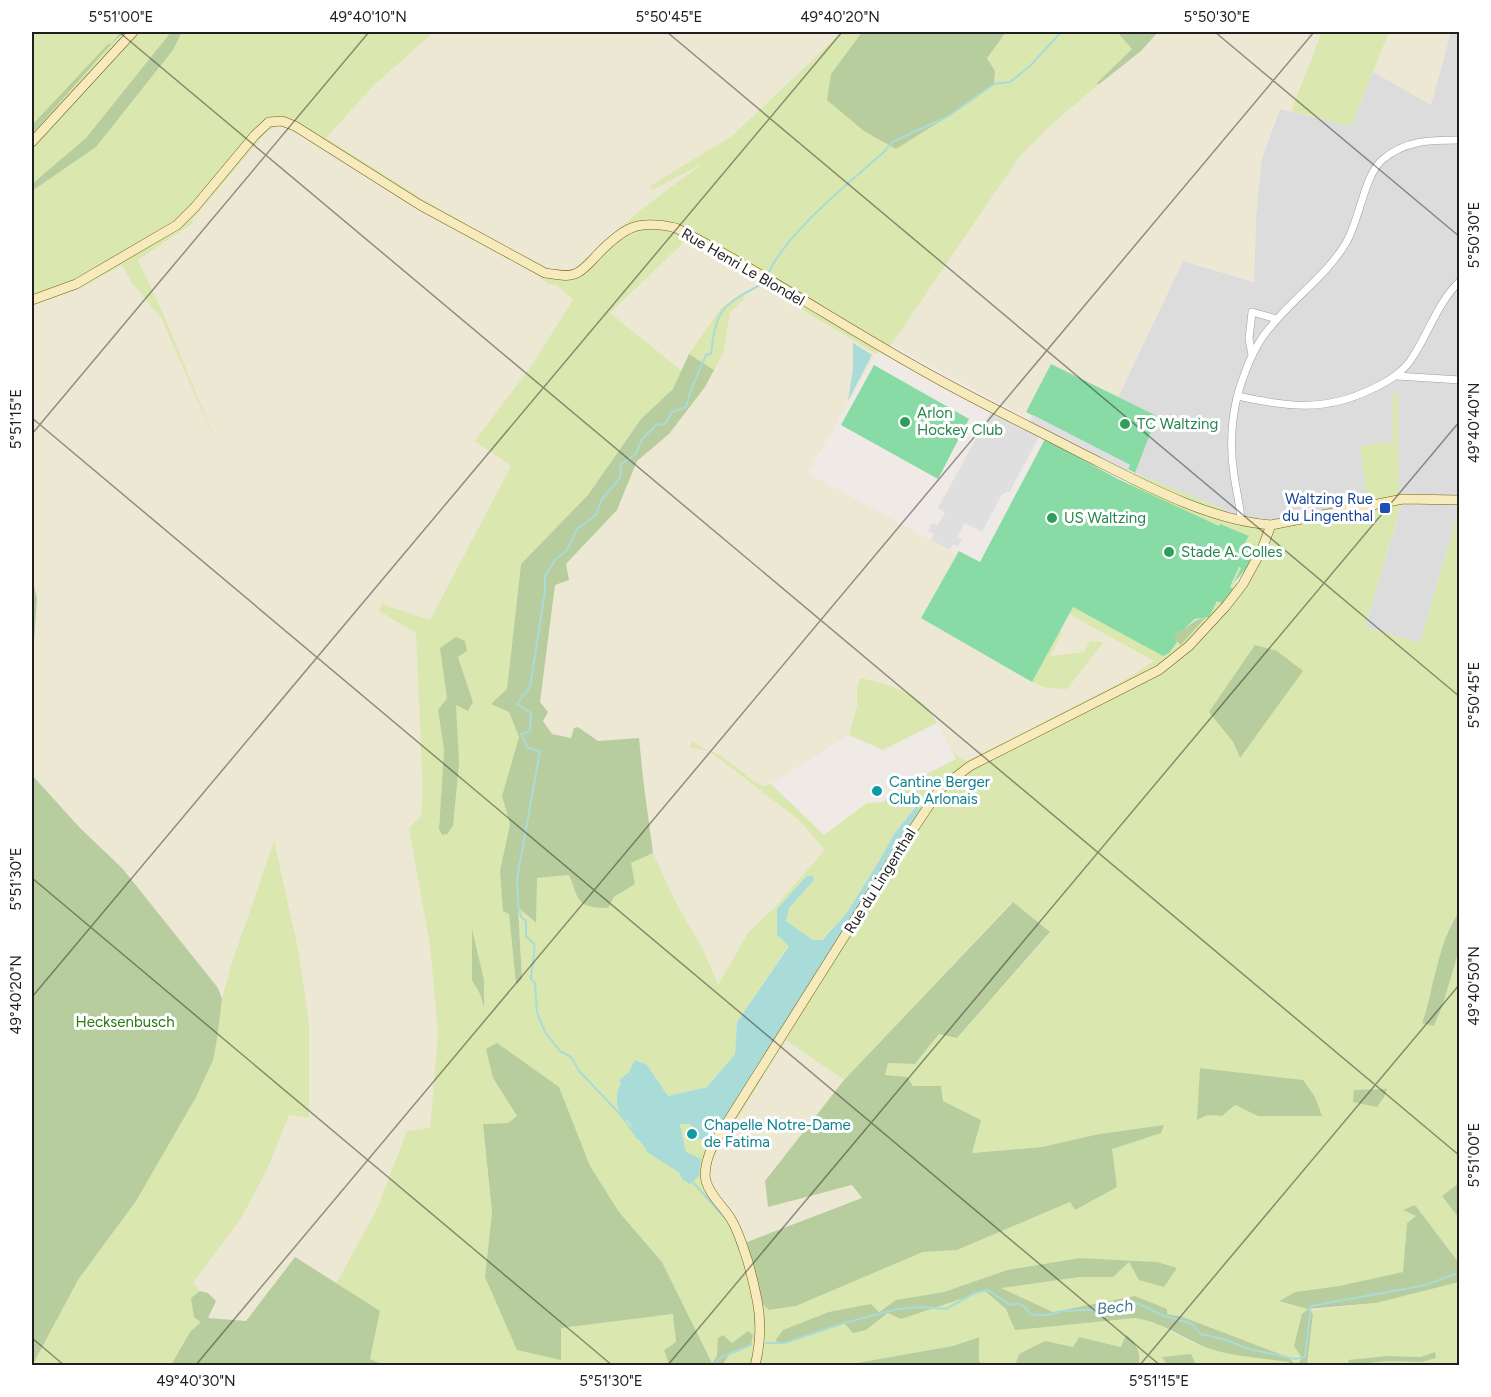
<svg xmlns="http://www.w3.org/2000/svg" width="1491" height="1397" font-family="Figtree,sans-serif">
<rect width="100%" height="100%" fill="#f0eae6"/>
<!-- residential -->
<polygon fill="#dddcdd" points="1451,32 1459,32 1459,510 1420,643 1365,627 1403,500 1399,500 1398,392 1393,392 1393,443 1368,506 1271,525 1241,520 1218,507 1135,473 1157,416 1118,397 1183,261 1254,282 1256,215 1262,158 1280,109 1351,126 1373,72 1431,104"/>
<!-- farmland -->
<g fill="#ede8d3">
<polygon points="434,32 842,32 732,136 650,186 653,190 710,159 639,211 584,262 574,269 565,271 545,269 424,200 326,138 374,85"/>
<polygon points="1158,32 1322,32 1291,111 1280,109 1262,158 1256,215 1254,282 1183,261 1118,397 1051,364 1024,416 891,345 1020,156 1053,123 1141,50"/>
<polygon points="1389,32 1451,32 1431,105 1373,72"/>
<polygon points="279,126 293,129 418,208 539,276 548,284 557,285 574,301 532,365 475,441 511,466 430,620 382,605 379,611 416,632 423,793 421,816 438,1032 430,1128 407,1132 377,1209 336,1284 294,1258 246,1321 207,1318 208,1293 200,1291 193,1283 240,1220 266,1172 289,1115 309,1117 309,1023 230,969 222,999 218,988 122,868 80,828 32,775 32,671 37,598 32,580 32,305 79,289 122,265 132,283 161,318 206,419 138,259 193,223 192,220 268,130"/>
<polygon points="686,240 876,354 808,473 953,552 959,551 921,618 1032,682 1047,688 1103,642 1090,641 1084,652 1049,656 1062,633 1060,630 1069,614 1155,661 1120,683 967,761 959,758 951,749 932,711 861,678 857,687 857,706 849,735 771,784 763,786 756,783 722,756 701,747 690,747 708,751 766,794 798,819 826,850 775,907 748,933 718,985 703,949 676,903 653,853 643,778 639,738 598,741 578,727 571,738 552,734 543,721 540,702 555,585 566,564 617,510 637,461 669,434 723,353 730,313 746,296 721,308 689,354 682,371 609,313"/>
<polygon points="786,1040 844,1080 765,1181 768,1206 852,1185 862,1199 742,1244 710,1192 706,1169"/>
</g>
<!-- grass -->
<g fill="#dae7af" fill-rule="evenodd">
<polygon points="32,32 120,32 114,38 116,41 125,32 171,32 86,138 32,184 32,134 111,43 108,44 32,125"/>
<path d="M182,32h252l-60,53 -48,53 98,62 121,69 20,2 9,-2 65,-58 64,-48 -50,27 -3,-4 82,-50 110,-104h20l-31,42 65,74 51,-31 47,-33 1,-13 -8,-13 19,-26h111l15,17 -35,34 1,2 -45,38 -33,33 -129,189 -11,5 -4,4 -190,-114 -76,73 72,58 -8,18 -33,30 -53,76 -67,69 -14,125 2,23 10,25 -17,59 8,28 -5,25 4,65 7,69 6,-5 -4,-73 17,18 2,-45 32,-3 45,22 21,-13 -5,-21 23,-10 23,50 27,46 15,36 30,-52 27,-26 50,-57 -27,-31 -80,-61 -10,-7 -18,-4 2,-6 9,6 21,9 34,27 7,3 8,-2 53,51 43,-32 16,-1 21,-16 52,-27 -5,-10 8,9 8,3 153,-78 34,-22 -85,-47 4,-7 90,48 6,-3 8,-10 5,2 35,-43 5,3 11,-15 -3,-1 9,-21 2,1 -7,15 9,1 18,-35 -10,1 -6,-8 4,-6 -30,-9 -88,-42 4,-12 83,34 23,13 15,4 112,-18 -8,-60 33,-4v-50h5l1,108 4,-1 -38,128 55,16 39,-133v402l-8,13 -29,97 12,4 9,-22 16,-54v233l-17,13 17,22v45l-44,-58 -11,5 13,6 -10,7 -4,49 -64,14 -44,6 -15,8 32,10 64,-7 83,-21v83h-152l6,-51 -11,44 -6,7 -8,-8 -105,-40 -16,-3 -32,-17 -82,15 -54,-24 81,-11h33l16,-16 47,8 -19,-7 -77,-4 -73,12 -63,22 -48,8 -18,12 -7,-8 -57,28 30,-9 22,7 23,-17 12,6 84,-28 21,18 98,11 30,-2 16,2 39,21 25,9 76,12 -1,3h-93l-5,-11 -29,4 5,7h-28l1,-5 -19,-13 -42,-10 -6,11 -54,6 -4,11h-32l-4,-3 -1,-25 -25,9 -108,19h-123l9,-13 20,-7 -19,-2 -15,13 -5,7 -50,-101 -43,-50 -29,-46 -31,-78 -66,-10 24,38 -9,7 -25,1 9,88 -7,65 75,82v-31l114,-14 2,28 -12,8 5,15 -285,1 -14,-7 10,-48 -44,-27 41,-75 30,-78 23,-3 8,-96 -8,-87 -21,-117 12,-12 2,-23 -7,-160 -37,-22 3,-7 48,16 81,-154 -36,-25 57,-76 41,-65 -16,-15 -9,-1 -9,-8 -121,-68 -125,-79 -14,-3 -11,4 -76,90 1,3 -55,37 24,51 58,140 -59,-133 -29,-35 -10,-18 -43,24 -47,16v-114l64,-44 77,-97zM457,637l1,20 15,45 -17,3 -14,130 -3,-6 5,-79 -6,-40 9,-12zM1303,670l-63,87h-1l-6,-15 -24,-30zM915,806l5,4 -34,52 -195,262h-11l6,28 -4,27 -4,-9 -30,-19 -15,-19 -3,-9 -9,-8 -4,-23 4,-9 -2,-3 10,-8 18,-7 21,31 39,-9 28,-33 2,-32 52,-77 -12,-36 37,-29 -25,28 -3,13 27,19h8l25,-26 35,-56 13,-24zM1012,902l38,31 -92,104 -19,-3 -24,30 -27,-1 -3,13 22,1 5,9h29l2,15 37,19 -8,33 70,-6 57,-13 64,-9 -51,24 4,38 -41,23 -5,-8 -113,48 -34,2 -127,54 -27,4 -37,-90 -26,-41v-10l80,-129 58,40zM472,932l12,48 -1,24 -3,-10 -8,-14zM1201,1068l57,48 -23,-11 -13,11 -14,-1 -10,5zM1387,1356l34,1 1,5 -34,-1 -38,4 -2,-4z"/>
<polygon points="1322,32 1389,32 1351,126 1291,111"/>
<polygon points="741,295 746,296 730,313 723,353 714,370 689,354 721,308"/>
<polygon points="1060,630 1062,633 1050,656 1084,652 1090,641 1103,642 1067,689 1047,688 1032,682"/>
<path d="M860,678c29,6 64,16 77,45l-54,27 -34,-15 8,-29v-19z"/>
<polygon points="274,841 298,949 309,1023 309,1118 289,1115 266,1172 240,1220 193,1283 200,1291 191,1299 202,1322 190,1332 171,1365 32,1366 78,1280 110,1237 213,1060 222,999 230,969"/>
</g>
<!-- forest -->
<g fill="#b8cd9d">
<polygon points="120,32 125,32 112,43 32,134 32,125 108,44 112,43"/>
<polygon points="171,32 182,32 173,50 96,147 32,191 32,184 86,138"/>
<polygon points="862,32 1006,32 987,58 995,71 994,84 947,117 896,149 864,131 827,100 831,74"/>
<polygon points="1117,32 1158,32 1141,51 1098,85 1097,83 1132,49"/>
<path d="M689,354l25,16 -9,17 -36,47 -32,27 -20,49 -51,54 3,16 -14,5 -15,117 8,10 -5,9 9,13 19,4 3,-10 4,-1 20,14 41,-3 4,40 10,75 -22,10 4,21 -21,13 -6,11c-32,-1 -28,-6 -39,-33l-32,3 -1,45 -18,-16 4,72 -6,5 -7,-70 -6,-3 -3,-40 10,-47 -8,-28 17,-59 -10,-25 -18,-8 16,-15 14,-125 67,-69 53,-76 32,-30z"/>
<polygon points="32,580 37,598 32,671"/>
<path d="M1205,618l-24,27 -8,-7 6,-8c12,-2 12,-11 26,-12z"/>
<polygon points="456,637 465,641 467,651 458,657 473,702 468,711 456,705 459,763 453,826 447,834 442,835 439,829 444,750 438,710 447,698 440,648"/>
<polygon points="1255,645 1277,651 1303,671 1240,758 1233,742 1209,712"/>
<polygon points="32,775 80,828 122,868 218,988 222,999 217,1039 213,1060 196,1097 136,1201 78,1280 32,1366"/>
<polygon points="1013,902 1050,932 957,1038 939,1034 915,1064 888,1063 885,1075 907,1077 913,1086 941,1086 943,1101 981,1120 972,1153 1042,1147 1099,1134 1164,1125 1161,1133 1112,1149 1117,1187 1075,1210 1070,1202 957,1250 923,1252 796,1306 769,1310 759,1301 742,1244 862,1198 852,1185 768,1207 765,1181 844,1080"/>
<path d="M1459,912v38l-16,54 -9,22 -12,-3c13,-37 15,-78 37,-111z"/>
<polygon points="472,929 484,980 484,1007 480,994 472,980"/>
<polygon points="497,1043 559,1087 590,1166 619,1212 662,1262 712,1363 717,1356 718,1338 723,1335 732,1343 748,1331 753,1335 751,1345 731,1352 722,1365 669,1365 664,1350 676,1342 673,1314 561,1328 561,1360 517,1350 485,1277 492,1212 483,1124 508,1123 517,1116 493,1078 486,1049"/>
<polygon points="1200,1068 1303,1080 1315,1097 1322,1116 1258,1116 1235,1105 1222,1116 1208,1115 1197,1120"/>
<polygon points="1387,1089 1384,1097 1377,1107 1353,1102 1354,1090"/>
<polygon points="1459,1183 1459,1218 1442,1196"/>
<polygon points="1415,1205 1459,1263 1459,1282 1376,1303 1308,1309 1313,1314 1307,1365 1297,1365 1302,1358 1294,1346 1302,1314 1308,1309 1279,1301 1295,1292 1339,1286 1403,1272 1407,1223 1416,1216 1403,1210"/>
<polygon points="295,1257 380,1311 370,1359 384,1365 171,1365 190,1332 201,1322 194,1317 191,1298 200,1291 208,1293 216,1301 208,1318 246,1321"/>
<path d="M1080,1258l77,4 20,6 -13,19 -25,-7 -10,-18 -16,15h-33l-79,11 52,24 82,-16 32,13v5l16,3 105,40 8,8h-7v-3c-25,-4 -54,-5 -78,-13 -27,-9 -49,-28 -77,-31l-119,12 -9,-21 -21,-18 -84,28 -13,-6 -22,17 -13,3 -9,-10 -60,20 -9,-2 8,-11 46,-18 42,-8 8,8 17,-12 48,-8 63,-22z"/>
<path d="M1126,1335c10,7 15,18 13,30h-124l4,-11 26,-13 28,6 6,-10 42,10z"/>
<polygon points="979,1337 979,1361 983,1365 845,1365 953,1346"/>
<polygon points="1435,1352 1436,1358 1422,1362 1388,1361 1350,1365 1348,1360 1387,1356 1421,1357"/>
<polygon points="1191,1354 1196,1365 1167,1365 1162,1357"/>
</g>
<!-- pitch -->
<g fill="#88dba5">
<polygon points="1051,364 1157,416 1135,473 1128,469 1130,465 1026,412"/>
<polygon points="874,365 969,419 938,479 841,425"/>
<polygon points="1045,439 1118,479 1219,526 1220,524 1249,536 1245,542 1252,546 1251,550 1262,549 1234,583 1241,568 1239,567 1230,587 1233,589 1223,604 1217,601 1209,617 1195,619 1183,630 1179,631 1174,638 1177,642 1169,653 1163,656 1073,607 1032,682 921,618 959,551 980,562"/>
</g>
<!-- parking -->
<g fill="#dfdfdf">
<polygon points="991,411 1039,437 1010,491 1002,494 982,532 965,523 957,536 962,539 958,547 953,544 950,550 931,540 934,534 928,531 932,523 938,525 945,512 938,508"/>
<polygon points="1033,415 1130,465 1127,472 1029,422"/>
</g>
<!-- water -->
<g fill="#a9dbd9">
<polygon points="853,343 872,355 848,401 853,369"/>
<polygon points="916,806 921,809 712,1140 698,1139 691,1124 680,1124 686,1152 701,1159 699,1176 690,1184 682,1179 678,1170 648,1152 633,1132 630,1123 621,1115 617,1105 617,1092 621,1083 619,1080 629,1072 635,1060 647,1065 668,1096 707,1087 735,1054 737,1022 789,946 777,935 777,909 807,876 813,876 814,880 789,908 786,921 813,940 822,940 846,914 881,858 894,834"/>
</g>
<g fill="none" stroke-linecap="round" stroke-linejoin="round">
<!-- stream -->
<g stroke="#a9dbd9" stroke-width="2">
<path d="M768,274c19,-42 81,-91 116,-122l8,-10 55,-25 47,-33 16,-2 20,-16 31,-34"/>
<path d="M638,1139l-17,-24 -42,-44 -8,-14 -11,-6 -15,-19 -8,-20 -2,-29 -4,-4c0,-12 5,-23 3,-35l-8,-8v-15l-5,-4 -3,-12 -1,-26 23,-128 -12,-3 -7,-14 9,-3 1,-18 -14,-9 13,-17 15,-96v-15l10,-16 12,-10 10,-21 19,-14 6,-16 18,-21 1,-14 15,-10 6,-15 14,-14 9,-1 7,-12 14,-5c4,-19 13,-34 20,-52l5,-1c5,-45 11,-49 51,-70"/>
<polyline points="647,1151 680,1172"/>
<polyline points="690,1179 726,1219"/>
<polyline points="732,1229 739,1249"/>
<polyline points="755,1318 755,1325"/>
<path d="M766,1343h18l60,-20 54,-14 23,-2 25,2 29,-16 13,-3 22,15c11,-3 14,0 20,9 11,2 21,2 32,-3l47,-2 23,-6 7,1 23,11 30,9 8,10 23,5 26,10 46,10 10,-2 6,-51 115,-21 34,-13"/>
<polyline points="711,1366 722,1357 751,1345"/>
</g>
<defs>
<g id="street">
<polyline points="1252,355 1249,339 1252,312 1277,319"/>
<polyline points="1397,376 1460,380"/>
<path d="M1238,396c49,11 87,16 134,-7 17,-8 32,-17 42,-34 16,-25 24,-53 46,-74"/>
<path d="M1241,520c-1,-16 -5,-30 -7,-45 -4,-26 -3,-52 3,-78 6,-21 14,-44 27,-62 25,-34 60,-56 82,-92 14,-24 18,-67 36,-83 23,-20 49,-20 78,-20"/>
</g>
<g id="secondary">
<polyline points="32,142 133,32"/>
<path d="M32,300l44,-16 101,-59 18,-18 60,-72 14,-13 13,-1 13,5 125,79 125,68c10,1 22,5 32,0 8,-4 15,-13 21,-19 26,-27 40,-35 78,-26 89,45 172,102 260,150 47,26 97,50 145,75 58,29 125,67 190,72l132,-26 57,1"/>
<path d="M755,1366c10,-40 3,-67 -7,-104 -5,-15 -9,-30 -17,-43 -8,-13 -21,-23 -25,-38 -3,-12 2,-25 7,-36l177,-281 50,-75 30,-23 189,-96 30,-24 37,-40 17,-22 19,-35 9,-24"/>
</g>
</defs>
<!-- street casing -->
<use href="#street" stroke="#9c9c9c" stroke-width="8"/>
<!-- secondary casing -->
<use href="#secondary" stroke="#73620a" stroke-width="10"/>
<!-- street -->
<use href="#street" stroke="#fff" stroke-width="7"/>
<!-- secondary -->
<use href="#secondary" stroke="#f7eabd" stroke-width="9"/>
</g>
<!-- ticks -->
<path fill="none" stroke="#1f1f1f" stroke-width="1.5" stroke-opacity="0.45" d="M119,32l1341,1124M667,32l793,665M1215,32l245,205M32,418l1129,948M32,434l337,-402M32,878l581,488M32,997l810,-965M32,1338l33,28M195,1366l1119,-1334M667,1366l793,-945M1139,1366l321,-382"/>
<!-- markers -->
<g fill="#2e9e5b" stroke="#fff" stroke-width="2">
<circle cx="905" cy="422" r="6"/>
<circle cx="1125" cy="424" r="6"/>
<circle cx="1052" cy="518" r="6"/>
<circle cx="1169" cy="552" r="6"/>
</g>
<rect fill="#1a4fb4" stroke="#fff" stroke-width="2" x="1379" y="502" width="12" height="12" rx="3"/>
<g fill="#0f9aa8" stroke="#fff" stroke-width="2">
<circle cx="877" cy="791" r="6"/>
<circle cx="692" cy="1134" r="6"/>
</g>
<g text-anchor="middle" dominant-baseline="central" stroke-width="6" stroke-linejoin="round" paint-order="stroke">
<!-- street labels -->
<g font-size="15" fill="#1f1f1f" stroke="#fff">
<text transform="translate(743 267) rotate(30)">Rue Henri Le Blondel</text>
<text transform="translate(880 881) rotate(-58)">Rue du Lingenthal</text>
</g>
<!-- leisure labels -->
<g font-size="15" fill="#27864d" stroke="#fff" text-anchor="start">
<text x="917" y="413">Arlon<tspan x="917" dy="17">Hockey Club</tspan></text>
<text x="1137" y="424">TC Waltzing</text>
<text x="1064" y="518">US Waltzing</text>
<text x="1181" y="552">Stade A. Colles</text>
</g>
<!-- transit labels -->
<g font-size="15" fill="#164399" stroke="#fff" text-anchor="end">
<text x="1373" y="499">Waltzing Rue<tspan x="1373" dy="17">du Lingenthal</tspan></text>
</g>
<!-- culture labels -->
<g font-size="15" fill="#0d838f" stroke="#fff" text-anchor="start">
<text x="889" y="782">Cantine Berger<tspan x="889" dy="17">Club Arlonais</tspan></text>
<text x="704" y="1125">Chapelle Notre-Dame<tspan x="704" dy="17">de Fatima</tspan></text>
</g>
<!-- park labels -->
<g font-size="15" fill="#257a11" stroke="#fff">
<text x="125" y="1022">Hecksenbusch</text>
</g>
<!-- water labels -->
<g font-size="16" font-style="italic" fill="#437b8c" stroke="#fff">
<text transform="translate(1115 1307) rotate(-6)">Bech</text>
</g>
</g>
<!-- border -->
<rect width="1491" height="1397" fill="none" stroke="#ffffff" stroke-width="66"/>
<rect x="33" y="33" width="1425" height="1331" fill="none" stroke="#1f1f1f" stroke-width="2"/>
<g font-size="15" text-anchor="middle" fill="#1f1f1f">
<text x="121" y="22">5°51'00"E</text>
<text x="368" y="22">49°40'10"N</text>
<text x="669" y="22">5°50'45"E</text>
<text x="840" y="22">49°40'20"N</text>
<text x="1217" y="22">5°50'30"E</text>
<text transform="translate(1474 235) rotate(-90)" y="5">5°50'30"E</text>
<text transform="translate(16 419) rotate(-90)" y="5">5°51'15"E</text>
<text transform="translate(1474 423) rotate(-90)" y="5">49°40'40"N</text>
<text transform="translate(1474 695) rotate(-90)" y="5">5°50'45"E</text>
<text transform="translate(16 879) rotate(-90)" y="5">5°51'30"E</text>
<text transform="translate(1474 986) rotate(-90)" y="5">49°40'50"N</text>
<text transform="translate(16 995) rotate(-90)" y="5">49°40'20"N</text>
<text transform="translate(1474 1155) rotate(-90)" y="5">5°51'00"E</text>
<text x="196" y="1386">49°40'30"N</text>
<text x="611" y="1386">5°51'30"E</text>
<text x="1159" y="1386">5°51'15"E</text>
</g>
</svg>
